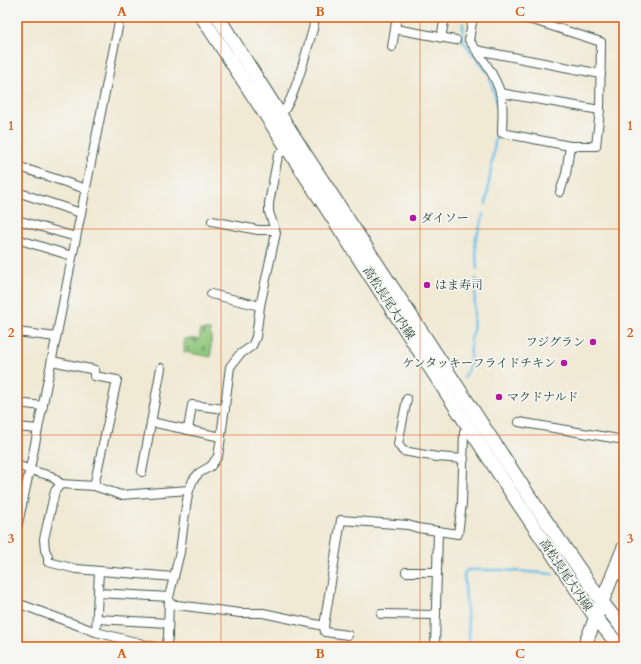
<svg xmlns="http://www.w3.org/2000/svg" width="641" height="664" font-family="Cardo,'Noto Serif JP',serif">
<defs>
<pattern id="cemetery-stones" width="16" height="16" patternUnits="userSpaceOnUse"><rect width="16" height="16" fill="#91c87c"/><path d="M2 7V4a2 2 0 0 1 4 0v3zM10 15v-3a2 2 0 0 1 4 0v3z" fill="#76a466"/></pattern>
</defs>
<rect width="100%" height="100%" fill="#f6f6f2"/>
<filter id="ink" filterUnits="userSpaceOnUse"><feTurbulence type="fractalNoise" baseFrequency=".025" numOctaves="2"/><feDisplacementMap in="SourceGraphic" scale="8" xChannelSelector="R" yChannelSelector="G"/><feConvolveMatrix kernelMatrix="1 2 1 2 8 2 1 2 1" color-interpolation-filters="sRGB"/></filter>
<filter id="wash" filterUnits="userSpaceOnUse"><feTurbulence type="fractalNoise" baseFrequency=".012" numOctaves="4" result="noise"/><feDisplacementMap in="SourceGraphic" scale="16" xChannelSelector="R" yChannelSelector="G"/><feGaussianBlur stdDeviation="0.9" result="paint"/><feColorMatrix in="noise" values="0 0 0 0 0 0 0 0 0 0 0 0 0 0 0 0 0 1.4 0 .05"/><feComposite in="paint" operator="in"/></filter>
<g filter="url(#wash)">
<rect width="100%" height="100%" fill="#f0e9d4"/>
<!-- cemetery -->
<polygon fill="url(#cemetery-stones)" stroke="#588258" points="200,330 210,330 211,337 211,357 184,352 184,339 200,339"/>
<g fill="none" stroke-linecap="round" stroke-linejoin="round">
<!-- stream -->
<g stroke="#6ec3eb" stroke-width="2.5">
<polyline points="463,23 463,41 487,72"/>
<polyline points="490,79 496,99 499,116"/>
<polyline points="486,204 498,121"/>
<polyline points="477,269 475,241 482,221 483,214"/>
<polyline points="464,378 470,365 471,337 473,334 476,279"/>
<polyline points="470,647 464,574 467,570 504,570 553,574"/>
</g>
</g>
</g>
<g filter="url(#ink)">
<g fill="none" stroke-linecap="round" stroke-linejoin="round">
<defs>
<g id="street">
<path d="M473,17l-4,23c12,17 26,34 32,55 3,12 1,25 1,38l68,13h26l4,-36 1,-68 -65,-21 -18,-4"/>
<polyline points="395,29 456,40"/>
<polyline points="441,38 445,17"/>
<polyline points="392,47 397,17"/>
<polyline points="476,50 601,74"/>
<polyline points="500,93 600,110"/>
<path d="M278,117c15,-9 29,-69 35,-88l2,-12"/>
<polyline points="17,166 86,189"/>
<polyline points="17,192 81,213"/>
<polyline points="560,192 566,174 570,146"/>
<polyline points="17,220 76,237"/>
<polyline points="212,221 258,230 275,230"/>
<polyline points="17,239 72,256"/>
<polyline points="211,294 260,306"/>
<polyline points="17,332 56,337"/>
<polyline points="52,361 95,370 94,376 117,380 94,486"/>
<polyline points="407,399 398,444 403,451 437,457 464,459"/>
<polyline points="17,403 43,406"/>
<polyline points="151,422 221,437"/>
<polyline points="519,422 624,440"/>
<polyline points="17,427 38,429"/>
<polyline points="188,430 192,405 225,409"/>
<polyline points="17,465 30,470 51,476 61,484 94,486 121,495 189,490"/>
<polyline points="142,472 161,368"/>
<polyline points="61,484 55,491 44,539 45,550 48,556 48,562 76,569 174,577"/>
<polyline points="17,528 32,459 120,17"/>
<polyline points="406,572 437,572"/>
<polyline points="614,573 624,577"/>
<polyline points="98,593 169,597"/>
<polyline points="17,603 96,632 155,647"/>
<polyline points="169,604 240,613 263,613 324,626"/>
<polyline points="381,614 436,615"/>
<polyline points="97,619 168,623"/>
<polyline points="96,632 99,571"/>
<polyline points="348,635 325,632 324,626 341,520 408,525 418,528 458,534 462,503 464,432 470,428"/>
<polyline points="166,647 168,637 169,597 180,552 186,506 189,490 193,480 199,473 211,466 218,456 220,444 230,367 239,355 252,346 256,337 260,306 276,233 269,212 269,203 278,156 289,145"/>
<polyline points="435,647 438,531"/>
</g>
<g id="primary">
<polyline points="202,17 518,503 596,618 620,647"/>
<polyline points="218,17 307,157 531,499 602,602 624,630"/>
<polyline points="584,647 624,547"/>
</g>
</defs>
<!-- street casing -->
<use href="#street" stroke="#3e574c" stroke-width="10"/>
<!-- primary casing -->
<use href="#primary" stroke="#3e574c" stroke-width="15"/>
<!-- street -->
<use href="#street" stroke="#fff" stroke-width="8"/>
<!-- primary -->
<use href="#primary" stroke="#fff" stroke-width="13"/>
</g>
</g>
<!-- grid -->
<path fill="none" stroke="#de580e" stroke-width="1" stroke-opacity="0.55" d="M221,17v630M420,17v630M17,229h607M17,435h607"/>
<!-- markers -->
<g fill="#b5179e" stroke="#f6f6f2" stroke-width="1.5">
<circle cx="413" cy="218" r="4"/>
<circle cx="427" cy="285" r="4"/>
<circle cx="593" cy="342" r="4"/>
<circle cx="564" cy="363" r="4"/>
<circle cx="499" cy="397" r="4"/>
</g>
<g text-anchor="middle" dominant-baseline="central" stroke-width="3.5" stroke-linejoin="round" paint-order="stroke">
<!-- poi labels -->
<g font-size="12" fill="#1f3d34" stroke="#f6f6f2" text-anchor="start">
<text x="421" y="218">ダイソー</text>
<text x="435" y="285">はま寿司</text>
<text x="585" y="342" text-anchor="end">フジグラン</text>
<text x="556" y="363" text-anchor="end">ケンタッキーフライドチキン</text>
<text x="507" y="397">マクドナルド</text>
</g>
<!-- street labels -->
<g font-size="12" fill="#1f3d34" stroke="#f6f6f2">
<text transform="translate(389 303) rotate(57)">高松長尾大内線</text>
<text transform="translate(566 575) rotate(56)">高松長尾大内線</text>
</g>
</g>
<!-- margin -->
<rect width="641" height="664" fill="none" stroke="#f6f6f2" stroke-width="44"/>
<rect x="22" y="22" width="597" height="620" fill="none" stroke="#de580e" stroke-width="1.5"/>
<g font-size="13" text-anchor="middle" font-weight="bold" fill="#de580e">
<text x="122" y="16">A</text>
<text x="320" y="16">B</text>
<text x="520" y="16">C</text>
<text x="11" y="130">1</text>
<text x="630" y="130">1</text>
<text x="11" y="337">2</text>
<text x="630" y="337">2</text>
<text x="11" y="543">3</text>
<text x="630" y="543">3</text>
<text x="122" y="658">A</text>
<text x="320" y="658">B</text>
<text x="520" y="658">C</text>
</g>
</svg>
